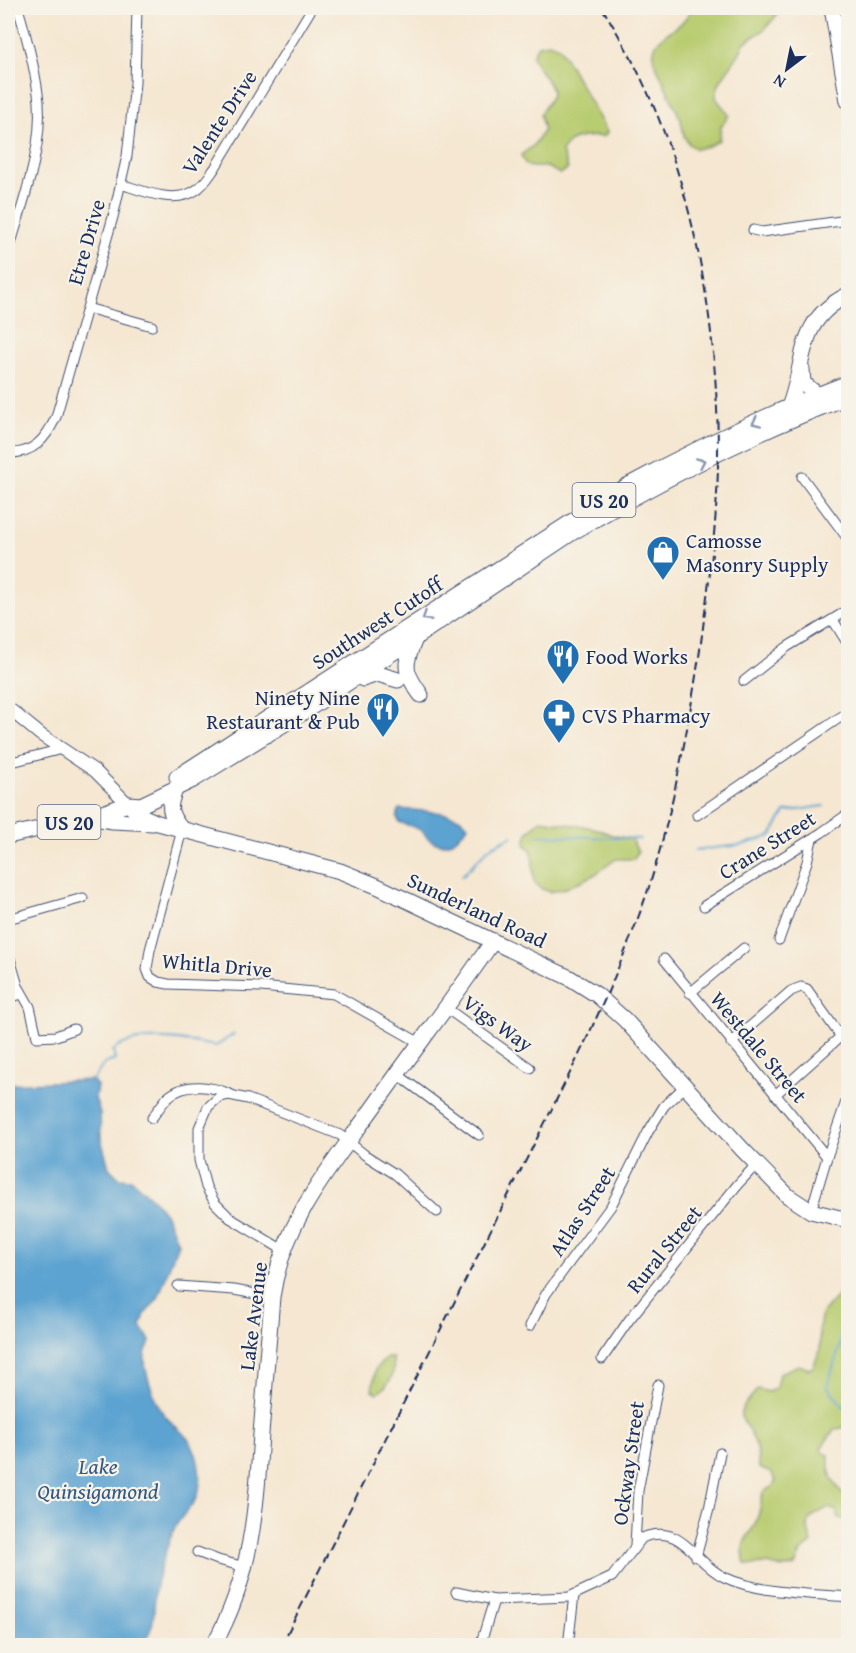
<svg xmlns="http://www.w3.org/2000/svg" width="856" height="1653" font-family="'Gentium Book Plus',serif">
<rect width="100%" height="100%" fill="#f7f3e8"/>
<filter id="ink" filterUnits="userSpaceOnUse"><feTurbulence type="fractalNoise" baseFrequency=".0167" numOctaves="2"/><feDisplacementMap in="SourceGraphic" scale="12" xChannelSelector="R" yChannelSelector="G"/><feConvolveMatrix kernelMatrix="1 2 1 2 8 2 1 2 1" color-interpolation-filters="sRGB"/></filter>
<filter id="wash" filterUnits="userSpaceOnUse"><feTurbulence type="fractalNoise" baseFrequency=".008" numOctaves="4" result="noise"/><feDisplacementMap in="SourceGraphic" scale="24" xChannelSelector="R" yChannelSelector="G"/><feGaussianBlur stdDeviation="1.35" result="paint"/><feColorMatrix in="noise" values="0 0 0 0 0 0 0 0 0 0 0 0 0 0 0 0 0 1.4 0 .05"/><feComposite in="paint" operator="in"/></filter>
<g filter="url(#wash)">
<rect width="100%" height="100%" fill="#f5e7d1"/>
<!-- green -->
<g fill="#b8cc6f" stroke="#6a7e66" stroke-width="1.5">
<path d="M691,8h92l-19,22 -20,13c-6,20 -28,34 -28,55l13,17 -8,12 -2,13 -10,6 -13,3 -7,-5 -5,-8 -3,-16 -27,-59c-5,-30 28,-26 37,-53z"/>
<path d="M550,43l9,4 3,5 45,80 -2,4c-16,1 -36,-2 -43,16l6,17 -8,5c-4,-2 -10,-6 -14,-7 -13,-2 -18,6 -25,-12l12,-9 11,-16 -4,-15c3,-7 10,-14 12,-21 2,-8 -16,-27 -20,-38l6,-11z"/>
<polygon points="541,820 594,828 612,835 631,839 638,851 634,859 616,859 594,875 566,888 550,892 542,889 534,882 532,851 525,844 528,832"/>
<path d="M848,1280v146l-14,4 -13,18 2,5 6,2c-2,22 6,30 19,46v14l-3,5 -7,-3 -1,-6 -9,-3c-21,9 -24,13 -16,35l-11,9 -6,14c-16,5 -16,-1 -30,-2 -7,0 -12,2 -20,0 -5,-23 0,-22 10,-40 5,-9 6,-22 8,-32l9,-5 4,-6 -5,-8 -12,-5c-1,-8 -2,-17 -4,-25 -13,-31 -25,-23 3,-54l10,3 8,-4 3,-15 20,-8 10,4 4,-2 7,-17 -1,-22 3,-15 18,-20 5,-10z"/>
<path d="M387,1358h6c2,17 -2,25 -15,35l-6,-3 4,-22z"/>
</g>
<!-- water -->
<g fill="#5ba3d1" stroke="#3b6998" stroke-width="1.5">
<path d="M399,809c16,2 62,1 69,17 -11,13 -23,26 -40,12 -2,-2 -4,-5 -6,-7 -6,-4 -16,-6 -23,-9l-2,-5z"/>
<path d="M92,1080l5,6 -2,12 5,15 1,26 8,29 10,10 12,1 23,21 12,15 12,28 -20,55 -13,16 -4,12 9,15c-1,5 -4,8 -5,13 -2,16 11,53 22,64 13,14 25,19 30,40 3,13 6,32 -3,44 -5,7 -12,14 -17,22 -9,16 -15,38 -20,56 -6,25 3,43 -16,65h-133v-561z"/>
</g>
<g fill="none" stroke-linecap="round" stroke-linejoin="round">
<!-- stream -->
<g stroke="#5ba3d1" stroke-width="2">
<polyline points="536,835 640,839"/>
<polyline points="695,850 742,845 771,836 785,812 824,806"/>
<polyline points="462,876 489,848 512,836"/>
<path d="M92,1081l12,-17 11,-4 -2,-9c21,-21 75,-10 103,-5l18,-12"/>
<polyline points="848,1245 840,1346 827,1386 848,1412"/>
</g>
</g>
</g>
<g filter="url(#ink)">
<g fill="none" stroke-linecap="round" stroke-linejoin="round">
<defs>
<g id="minor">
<path d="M121,184c22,7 54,21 75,6 8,-5 14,-15 19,-22l97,-160"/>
<polyline points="753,230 762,232 848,220"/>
<path d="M8,254c13,-48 35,-102 31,-152 -3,-32 -12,-64 -21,-94"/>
<polyline points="87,308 152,326"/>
<path d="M8,453c25,1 38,-14 48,-36l57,-200 14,-61 8,-73 2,-75"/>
<polyline points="802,477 848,539"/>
<polyline points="833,620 848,644"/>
<polyline points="744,681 787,647 848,610"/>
<polyline points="8,763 62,749"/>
<polyline points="697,815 848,712"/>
<polyline points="182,830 150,950 147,969 150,977 158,982 168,984 261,987 334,994 420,1043"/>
<polyline points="704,906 821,833 848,814"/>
<polyline points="8,919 83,898"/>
<polyline points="779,940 807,862 812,839"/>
<polyline points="8,952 18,986 30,1007 37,1037 56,1036 74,1029"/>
<polyline points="664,959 827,1157"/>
<polyline points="690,993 744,948"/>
<polyline points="8,998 22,994"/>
<polyline points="446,1008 530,1068"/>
<polyline points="731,1043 791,991 801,987 807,989 841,1037"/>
<polyline points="397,1074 479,1135"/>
<polyline points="775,1095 848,1030"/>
<path d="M152,1118c5,-7 10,-14 15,-20 18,-17 46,-12 65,-3"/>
<polyline points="811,1211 827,1157 848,1096"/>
<polyline points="283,1250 230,1218 215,1203 206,1187 199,1160 199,1128 208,1107 219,1097 229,1095 248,1099 340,1135 365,1155 395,1174 437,1212"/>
<polyline points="178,1286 234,1290 272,1297"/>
<polyline points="530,1326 546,1294 611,1206 648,1132 664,1106 684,1087"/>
<polyline points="602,1359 629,1320 738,1184 756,1165"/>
<polyline points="635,1545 638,1491 658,1385"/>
<polyline points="197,1552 218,1560 245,1567"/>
<polyline points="696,1557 709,1509 720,1453"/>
<path d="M456,1592l38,8 75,-3 43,-20 30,-39c41,-16 51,24 82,39 33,16 88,17 124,20"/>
<polyline points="480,1646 494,1600"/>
<polyline points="568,1646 574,1595"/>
</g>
<polyline id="tertiary" points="8,708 41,735 95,771 128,804"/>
<g id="primary">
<path d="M415,639c-12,27 -11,32 6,56"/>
<polyline points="363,679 378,674 398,680"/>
<path d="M177,777l450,-291c72,-39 145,-74 221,-103"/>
<path d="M176,788c-9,19 -7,26 6,42"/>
<polyline points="128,804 142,816 158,823 340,871 377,886 570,978 597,995 625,1020 742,1149 788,1196 811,1211 848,1220"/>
<polyline points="94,818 113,821 153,823"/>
<path d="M8,836l83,-19 37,-13 13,1 52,-25 117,-72 263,-176c88,-52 180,-100 275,-135"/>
<path d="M213,1646c39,-69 43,-136 48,-212 4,-46 7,-92 11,-137 11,-76 60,-132 103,-192 39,-55 80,-108 118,-164"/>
</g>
<g id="trunk">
<polyline points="832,8 848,101"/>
<polyline points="802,369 803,383 818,395"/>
<path d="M789,407c18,-45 6,-86 59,-112"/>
</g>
</defs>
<!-- minor casing -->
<use href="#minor" stroke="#3c4b6f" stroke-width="11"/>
<!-- tertiary casing -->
<use href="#tertiary" stroke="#3c4b6f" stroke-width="14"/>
<!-- primary casing -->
<use href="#primary" stroke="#3c4b6f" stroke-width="17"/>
<!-- trunk casing -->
<use href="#trunk" stroke="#3c4b6f" stroke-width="17"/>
<!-- minor -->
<use href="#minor" stroke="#fff" stroke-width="9"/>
<!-- tertiary -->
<use href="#tertiary" stroke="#fff" stroke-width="12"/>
<!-- primary -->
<use href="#primary" stroke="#fff" stroke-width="15"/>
<!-- trunk -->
<use href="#trunk" stroke="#fff" stroke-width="15"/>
<!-- rail -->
<path stroke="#1b2f5e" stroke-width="2" stroke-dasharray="9 4.5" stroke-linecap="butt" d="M281,1646l296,-587c27,-56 52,-113 72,-172 24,-77 39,-157 51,-237 8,-61 17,-124 18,-185 1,-158 -30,-324 -116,-457"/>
</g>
<!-- one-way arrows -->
<defs><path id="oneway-chevron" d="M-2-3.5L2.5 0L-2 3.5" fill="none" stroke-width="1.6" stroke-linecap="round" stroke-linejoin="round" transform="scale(1.5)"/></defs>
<g stroke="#8d97ae">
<use href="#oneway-chevron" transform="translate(756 422) rotate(156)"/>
<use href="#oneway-chevron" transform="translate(701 462) rotate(-25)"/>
<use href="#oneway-chevron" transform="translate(426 617) rotate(147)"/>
</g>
</g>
<!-- icons -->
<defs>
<symbol id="shop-pin" viewBox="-11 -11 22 30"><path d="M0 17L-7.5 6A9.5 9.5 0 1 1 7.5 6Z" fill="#1f6fb2" stroke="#f7f3e8"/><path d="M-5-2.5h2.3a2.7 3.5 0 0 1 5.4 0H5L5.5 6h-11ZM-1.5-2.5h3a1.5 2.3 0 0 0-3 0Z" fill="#fff"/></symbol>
<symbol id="restaurant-pin" viewBox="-11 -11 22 30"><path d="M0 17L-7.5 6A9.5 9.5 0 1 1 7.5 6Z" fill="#1f6fb2" stroke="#f7f3e8"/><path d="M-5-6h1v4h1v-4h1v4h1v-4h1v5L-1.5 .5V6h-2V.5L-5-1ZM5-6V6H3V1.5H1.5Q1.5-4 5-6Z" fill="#fff"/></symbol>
<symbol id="pharmacy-pin" viewBox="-11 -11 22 30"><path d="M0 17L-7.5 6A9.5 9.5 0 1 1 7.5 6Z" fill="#1f6fb2" stroke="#f7f3e8"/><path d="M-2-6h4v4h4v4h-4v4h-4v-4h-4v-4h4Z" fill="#fff"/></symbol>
</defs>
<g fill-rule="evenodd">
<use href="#shop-pin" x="644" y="533" width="38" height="52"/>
<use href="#restaurant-pin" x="544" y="637" width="38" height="52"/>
<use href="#restaurant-pin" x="364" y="690" width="38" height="52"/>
<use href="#pharmacy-pin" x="540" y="696" width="38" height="52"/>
</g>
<g text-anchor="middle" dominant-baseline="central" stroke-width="4.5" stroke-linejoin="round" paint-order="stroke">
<!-- shield labels -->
<g fill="#f7f3e8" stroke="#5d6a87" stroke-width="1.5">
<rect x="572.5" y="483" width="63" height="34" rx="4.5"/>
<rect x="37.5" y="805" width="63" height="34" rx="4.5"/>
</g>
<g font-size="20" font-weight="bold" fill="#1b2f5e">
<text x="604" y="500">US 20</text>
<text x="69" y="822">US 20</text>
</g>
<!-- street labels -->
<g font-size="21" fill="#1b2f5e" stroke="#f7f3e8">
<text transform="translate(219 122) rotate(-57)">Valente Drive</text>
<text transform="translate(86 242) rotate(-74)">Etre Drive</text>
<text transform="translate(377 623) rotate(-33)">Southwest Cutoff</text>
<text transform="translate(767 845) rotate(-32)">Crane Street</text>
<text transform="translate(477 910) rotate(25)">Sunderland Road</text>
<text transform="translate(217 965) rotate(5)">Whitla Drive</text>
<text transform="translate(498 1023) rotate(36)">Vigs Way</text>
<text transform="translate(759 1047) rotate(50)">Westdale Street</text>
<text transform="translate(582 1211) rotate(-57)">Atlas Street</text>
<text transform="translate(664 1249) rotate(-51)">Rural Street</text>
<text transform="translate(253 1316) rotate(-83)">Lake Avenue</text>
<text transform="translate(628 1463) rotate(-82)">Ockway Street</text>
</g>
<!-- poi labels -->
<g font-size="21" fill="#1b2f5e" stroke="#f7f3e8" text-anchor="start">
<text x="686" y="540">Camosse<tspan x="686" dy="24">Masonry Supply</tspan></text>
<text x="586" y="656">Food Works</text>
<text x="360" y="697" text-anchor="end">Ninety Nine<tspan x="360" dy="24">Restaurant &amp; Pub</tspan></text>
<text x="582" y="715">CVS Pharmacy</text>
</g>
<!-- water labels -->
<g font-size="22" font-style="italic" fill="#315886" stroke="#f7f3e8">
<text x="98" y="1466">Lake<tspan x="98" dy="25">Quinsigamond</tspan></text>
</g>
</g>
<!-- margin -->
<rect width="856" height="1653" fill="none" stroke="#f7f3e8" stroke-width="30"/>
<!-- north arrow -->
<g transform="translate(787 69) rotate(212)" stroke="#f7f3e8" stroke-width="4.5" paint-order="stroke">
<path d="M0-4.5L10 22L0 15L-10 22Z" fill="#1b2f5e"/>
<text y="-9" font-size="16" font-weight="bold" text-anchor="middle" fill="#1b2f5e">N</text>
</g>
</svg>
